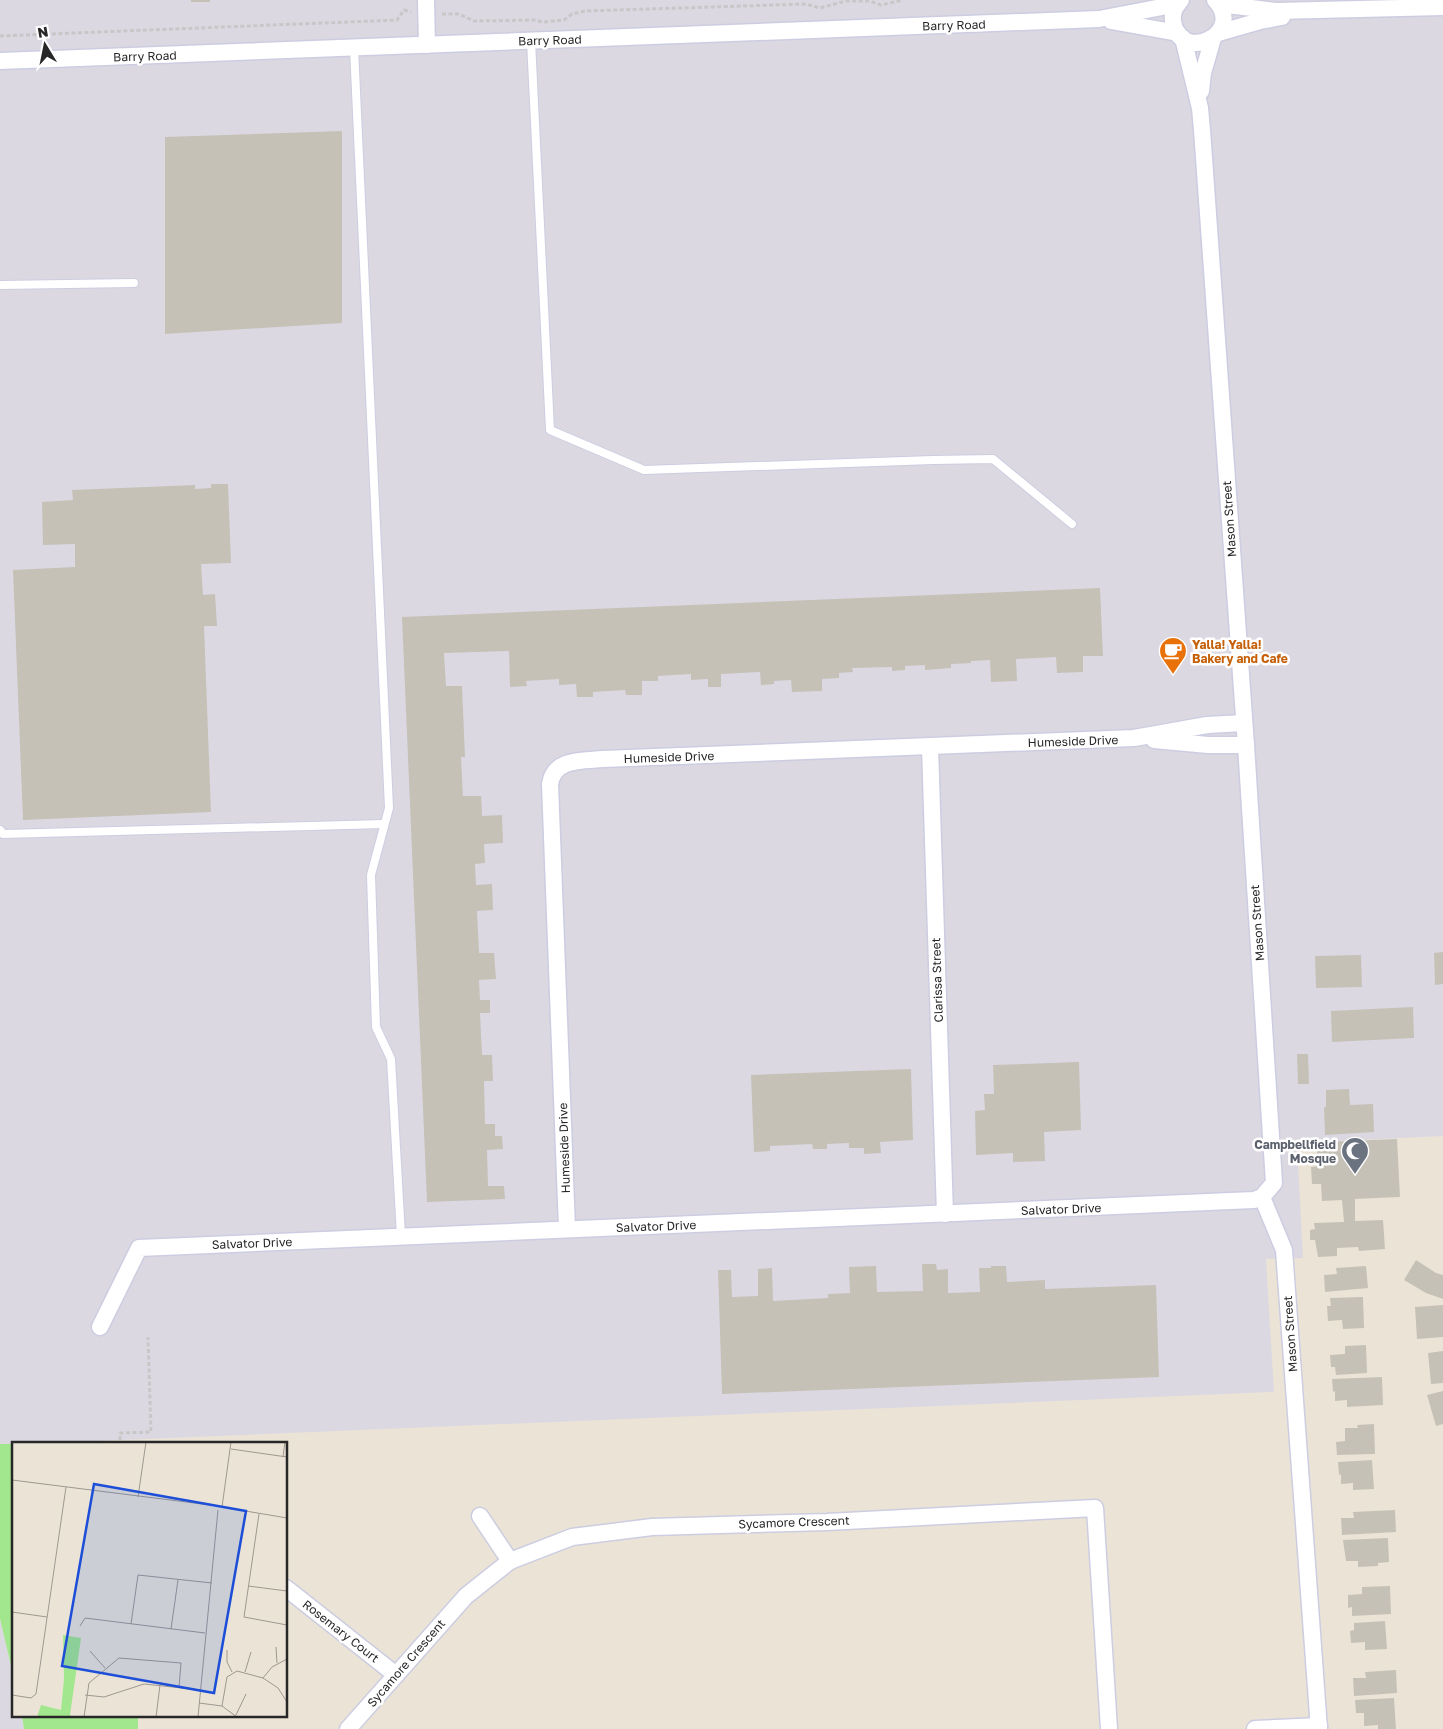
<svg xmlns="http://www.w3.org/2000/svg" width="1443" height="1729" font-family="'Golos Text',sans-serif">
<rect width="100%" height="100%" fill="#ebe4d6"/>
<!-- industrial -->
<g fill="#dcd8e2">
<polygon points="0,0 1443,0 1443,1136 1297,1143 1303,1258 1266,1259 1274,1392 49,1443 14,1443 14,1444 0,1445"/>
<polygon points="0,1620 14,1679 14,1715 22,1715 24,1729 0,1729"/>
</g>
<!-- green -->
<g fill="#a2e68e">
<polygon points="0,1444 14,1444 14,1678 0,1619"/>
<polygon points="22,1715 138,1715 138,1729 24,1729"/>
</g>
<!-- building -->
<g fill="#c5c1b7">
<rect x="191" y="0" width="19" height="2"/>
<polygon points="342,131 342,323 165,334 165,137"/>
<polygon points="211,484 228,484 231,563 201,564 203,595 215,594 217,626 204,626 211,812 23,820 13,570 75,567 75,544 43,545 42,502 73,500 72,490 195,485 195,489 211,488"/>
<polygon points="1100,588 1103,656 1083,656 1083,672 1057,673 1056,657 1016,659 1017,681 991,682 990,660 971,661 971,663 951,664 951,668 925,670 925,665 905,666 905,670 892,671 892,667 852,668 853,672 839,673 839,678 822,679 822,691 792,692 791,680 774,681 774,684 761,685 760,672 721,674 721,687 708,687 708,679 691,680 691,674 658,676 658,681 642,681 642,695 626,695 625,690 593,692 593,697 577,697 576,684 559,685 559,679 526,681 527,686 510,687 509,651 444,653 446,686 462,686 465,757 461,757 463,796 481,796 482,816 502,815 503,843 484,844 485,863 475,864 476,885 492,884 493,910 477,911 479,953 494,953 496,979 479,980 480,1000 490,1000 490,1013 480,1013 482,1055 492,1055 493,1081 484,1081 485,1124 495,1124 495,1136 502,1136 503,1149 487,1150 488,1186 504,1186 505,1199 427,1202 402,617"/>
<polygon points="1443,952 1443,984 1435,985 1434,953"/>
<polygon points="1361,955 1362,987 1316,988 1315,956"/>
<polygon points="1413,1007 1414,1038 1332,1042 1331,1011"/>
<polygon points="1297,1054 1308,1054 1309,1084 1298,1084"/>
<polygon points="1079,1062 1081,1130 1044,1132 1045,1161 1013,1162 1013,1153 976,1155 975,1111 985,1110 984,1094 994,1094 993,1065"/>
<polygon points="911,1069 913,1140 880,1142 881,1153 864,1154 864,1148 849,1148 849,1143 827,1144 827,1149 813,1149 812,1144 770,1146 770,1151 754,1152 751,1075"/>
<polygon points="1349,1089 1350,1105 1373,1104 1374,1132 1325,1135 1324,1107 1326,1107 1326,1090"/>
<polygon points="1397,1139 1400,1197 1355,1199 1355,1221 1383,1220 1385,1249 1359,1251 1358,1247 1337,1248 1337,1256 1318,1257 1315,1240 1310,1240 1310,1230 1315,1229 1314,1223 1344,1222 1342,1200 1322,1201 1321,1184 1312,1184 1311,1167 1320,1166 1320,1157 1317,1157 1317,1149 1323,1149 1323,1142"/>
<polygon points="1416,1260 1436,1273 1443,1275 1443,1299 1426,1293 1404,1280"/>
<polygon points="922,1264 936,1264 937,1270 948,1269 948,1293 980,1292 979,1268 991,1268 991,1266 1006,1266 1007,1282 1045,1280 1045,1289 1156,1285 1159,1377 722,1394 718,1270 731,1270 732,1297 758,1296 758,1269 772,1268 773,1301 828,1298 828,1294 850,1293 849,1267 876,1266 877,1292 923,1291"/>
<polygon points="1366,1266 1368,1288 1325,1292 1324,1275 1337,1274 1336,1268"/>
<polygon points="1363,1297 1364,1328 1343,1329 1342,1320 1328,1321 1327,1306 1331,1306 1330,1298"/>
<polygon points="1443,1305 1443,1337 1417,1339 1415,1307"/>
<polygon points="1366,1345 1367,1373 1336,1375 1335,1367 1331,1367 1330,1355 1345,1354 1345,1346"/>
<polygon points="1443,1351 1443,1383 1431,1384 1428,1353"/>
<polygon points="1382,1377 1383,1405 1347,1407 1347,1400 1335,1401 1335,1391 1333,1392 1332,1379"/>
<polygon points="1443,1391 1443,1424 1436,1426 1427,1395"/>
<polygon points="1374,1424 1375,1454 1337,1455 1336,1442 1345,1441 1345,1428 1358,1428 1357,1425"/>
<polygon points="1372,1460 1374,1489 1353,1490 1353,1483 1341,1484 1341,1474 1339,1475 1338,1462"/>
<polygon points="1395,1510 1396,1532 1342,1535 1341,1518 1354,1518 1353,1512"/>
<polygon points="1388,1538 1389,1562 1378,1563 1378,1566 1358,1567 1358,1561 1346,1561 1343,1540"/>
<polygon points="1390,1586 1391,1614 1352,1616 1352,1607 1348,1608 1348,1595 1362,1594 1362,1587"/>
<polygon points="1385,1621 1387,1649 1365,1650 1365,1642 1351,1643 1350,1631 1354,1630 1354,1623"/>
<polygon points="1396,1670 1397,1693 1354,1696 1353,1678 1366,1678 1365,1672"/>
<polygon points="1394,1698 1396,1729 1378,1729 1378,1725 1364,1726 1364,1713 1356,1713 1355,1700"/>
</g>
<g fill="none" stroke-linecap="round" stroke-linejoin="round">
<defs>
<g id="service">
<polyline points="531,41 550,430 644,470 933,460 993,459 1072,524"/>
<polyline points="354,48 389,808 371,875 376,1027 391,1059 401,1236"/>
<polyline points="0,285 134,283"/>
<polyline points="0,830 3,834 384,824"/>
</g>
<g id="minor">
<polyline points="426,0 427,45"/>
<path d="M1181,0c-6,6 -9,13 -8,21 6,44 74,13 42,-21"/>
<polyline points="1219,4 1276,11 1443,7"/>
<polyline points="1111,21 1178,33"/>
<polyline points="1218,33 1260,21 1282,17"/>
<polyline points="0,61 1099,19 1178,4"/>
<polyline points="1201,91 1203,73 1213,38"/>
<polyline points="1154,740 1208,745 1246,745"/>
<polyline points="930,747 945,1214"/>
<polyline points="1262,1197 1284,1250 1319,1729"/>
<path d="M567,1229l-17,-445c4,-26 32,-23 53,-25l531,-21 73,-13 37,-2"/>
<polyline points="100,1327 139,1248 1254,1200 1262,1197 1274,1183 1246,745 1202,130 1200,108 1183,38"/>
<polyline points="480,1516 510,1561"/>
<polyline points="286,1588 396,1675"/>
<polyline points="348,1729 466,1596 510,1561 572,1537 652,1527 827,1522 1095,1508 1109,1729"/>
<polyline points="1255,1729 1319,1726"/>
</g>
</defs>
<!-- service casing -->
<use href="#service" stroke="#cccde1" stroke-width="10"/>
<!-- minor casing -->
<use href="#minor" stroke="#cccde1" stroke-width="19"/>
<!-- path -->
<g stroke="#c7c7c7" stroke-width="3" stroke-dasharray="4 2.5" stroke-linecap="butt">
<polyline points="442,14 459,14 474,21 535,20 543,22 564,20 572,14 585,11 806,4 820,8 846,1 870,1 881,5 903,0"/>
<polyline points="0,36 397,20 404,10 411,12"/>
<polyline points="120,1440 120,1433 151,1432 148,1337"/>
</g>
<!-- service -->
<use href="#service" stroke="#fff" stroke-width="8"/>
<!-- minor -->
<use href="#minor" stroke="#fff" stroke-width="16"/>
</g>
<!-- icons -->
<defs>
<symbol id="cafe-pin" viewBox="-11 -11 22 30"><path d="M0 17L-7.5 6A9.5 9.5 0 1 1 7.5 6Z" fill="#e8710a" stroke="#fff"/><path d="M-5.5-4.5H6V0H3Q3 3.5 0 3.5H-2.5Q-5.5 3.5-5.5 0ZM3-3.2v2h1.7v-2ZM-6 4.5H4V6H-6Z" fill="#fff"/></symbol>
<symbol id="mosque-pin" viewBox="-11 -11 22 30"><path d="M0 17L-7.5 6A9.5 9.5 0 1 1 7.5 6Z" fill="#6b7280" stroke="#fff"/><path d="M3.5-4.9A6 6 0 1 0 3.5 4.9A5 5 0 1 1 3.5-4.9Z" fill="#fff"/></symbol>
</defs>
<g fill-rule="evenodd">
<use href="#cafe-pin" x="1157" y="635" width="32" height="43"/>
<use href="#mosque-pin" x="1339" y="1135" width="32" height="43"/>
</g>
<g text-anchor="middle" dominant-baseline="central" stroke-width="5" stroke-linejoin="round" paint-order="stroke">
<!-- street labels -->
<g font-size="12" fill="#272727" stroke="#fff">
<text transform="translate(954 25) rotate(-2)">Barry Road</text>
<text transform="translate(550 40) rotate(-2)">Barry Road</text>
<text transform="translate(145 56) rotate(-2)">Barry Road</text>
<text transform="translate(1229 519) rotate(-94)">Mason Street</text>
<text transform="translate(1073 741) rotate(-2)">Humeside Drive</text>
<text transform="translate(669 757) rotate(-2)">Humeside Drive</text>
<text transform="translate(1257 923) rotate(-94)">Mason Street</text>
<text transform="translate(937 980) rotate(-92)">Clarissa Street</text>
<text transform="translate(564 1148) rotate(-92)">Humeside Drive</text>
<text transform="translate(1061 1209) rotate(-2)">Salvator Drive</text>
<text transform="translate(656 1226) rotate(-2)">Salvator Drive</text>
<text transform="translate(252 1243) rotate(-2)">Salvator Drive</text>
<text transform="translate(1290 1334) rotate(-94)">Mason Street</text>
<text transform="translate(794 1522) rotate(-2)">Sycamore Crescent</text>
<text transform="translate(341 1631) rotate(38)">Rosemary Court</text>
<text transform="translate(406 1663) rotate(-49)">Sycamore Crescent</text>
</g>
<!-- food labels -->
<g font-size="12" font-weight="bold" fill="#c56008" stroke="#fff" text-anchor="start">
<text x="1192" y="644">Yalla! Yalla!<tspan x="1192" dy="14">Bakery and Cafe</tspan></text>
</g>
<!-- worship labels -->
<g font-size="12" font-weight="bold" fill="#5b616d" stroke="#fff" text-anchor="end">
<text x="1336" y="1144">Campbellfield<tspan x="1336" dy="14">Mosque</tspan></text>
</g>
</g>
<!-- overview -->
<g transform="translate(12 1442)">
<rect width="275" height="275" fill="#ebe4d6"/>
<path d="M51,193l18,3 -11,77 3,2h-36l4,-12 20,5 3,-31z" fill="#a2e68e"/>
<path fill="none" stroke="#9d9890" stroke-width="1" d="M219,7l56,8M271,15l2,-15M0,38l206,26M126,55l8,-55M210,65l65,11M210,65l9,-65M247,72l-15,103 43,8M236,144l39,5M0,170l35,5M119,182l7,-49 74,8M68,184l5,-8 120,15M159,187l7,-49M264,205l1,16M215,208v12l5,10M78,209l15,17M233,230l6,-20M251,236l9,-11 15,-8M0,253l19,3 5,-4 30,-207M73,253l19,2 40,-13 57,6M187,261l23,3 15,11M210,264l5,-29 10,-6 26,7 15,10 9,14M224,273l10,-21M72,275l5,-34 30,-25 62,5 -2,24M144,275l4,-32M186,275l20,-207"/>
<path fill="#1d4ed8" fill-opacity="0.15" stroke="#1d4ed8" stroke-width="2.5" d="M82,42l152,27 -32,182 -152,-27z"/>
<rect width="275" height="275" fill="none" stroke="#272727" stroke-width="2.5"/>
</g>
<!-- north arrow -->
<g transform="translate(45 45) rotate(350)" stroke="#ffffff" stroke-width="4" paint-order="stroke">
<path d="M0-4L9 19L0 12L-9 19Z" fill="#272727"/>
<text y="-8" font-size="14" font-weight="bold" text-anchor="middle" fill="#272727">N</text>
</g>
</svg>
